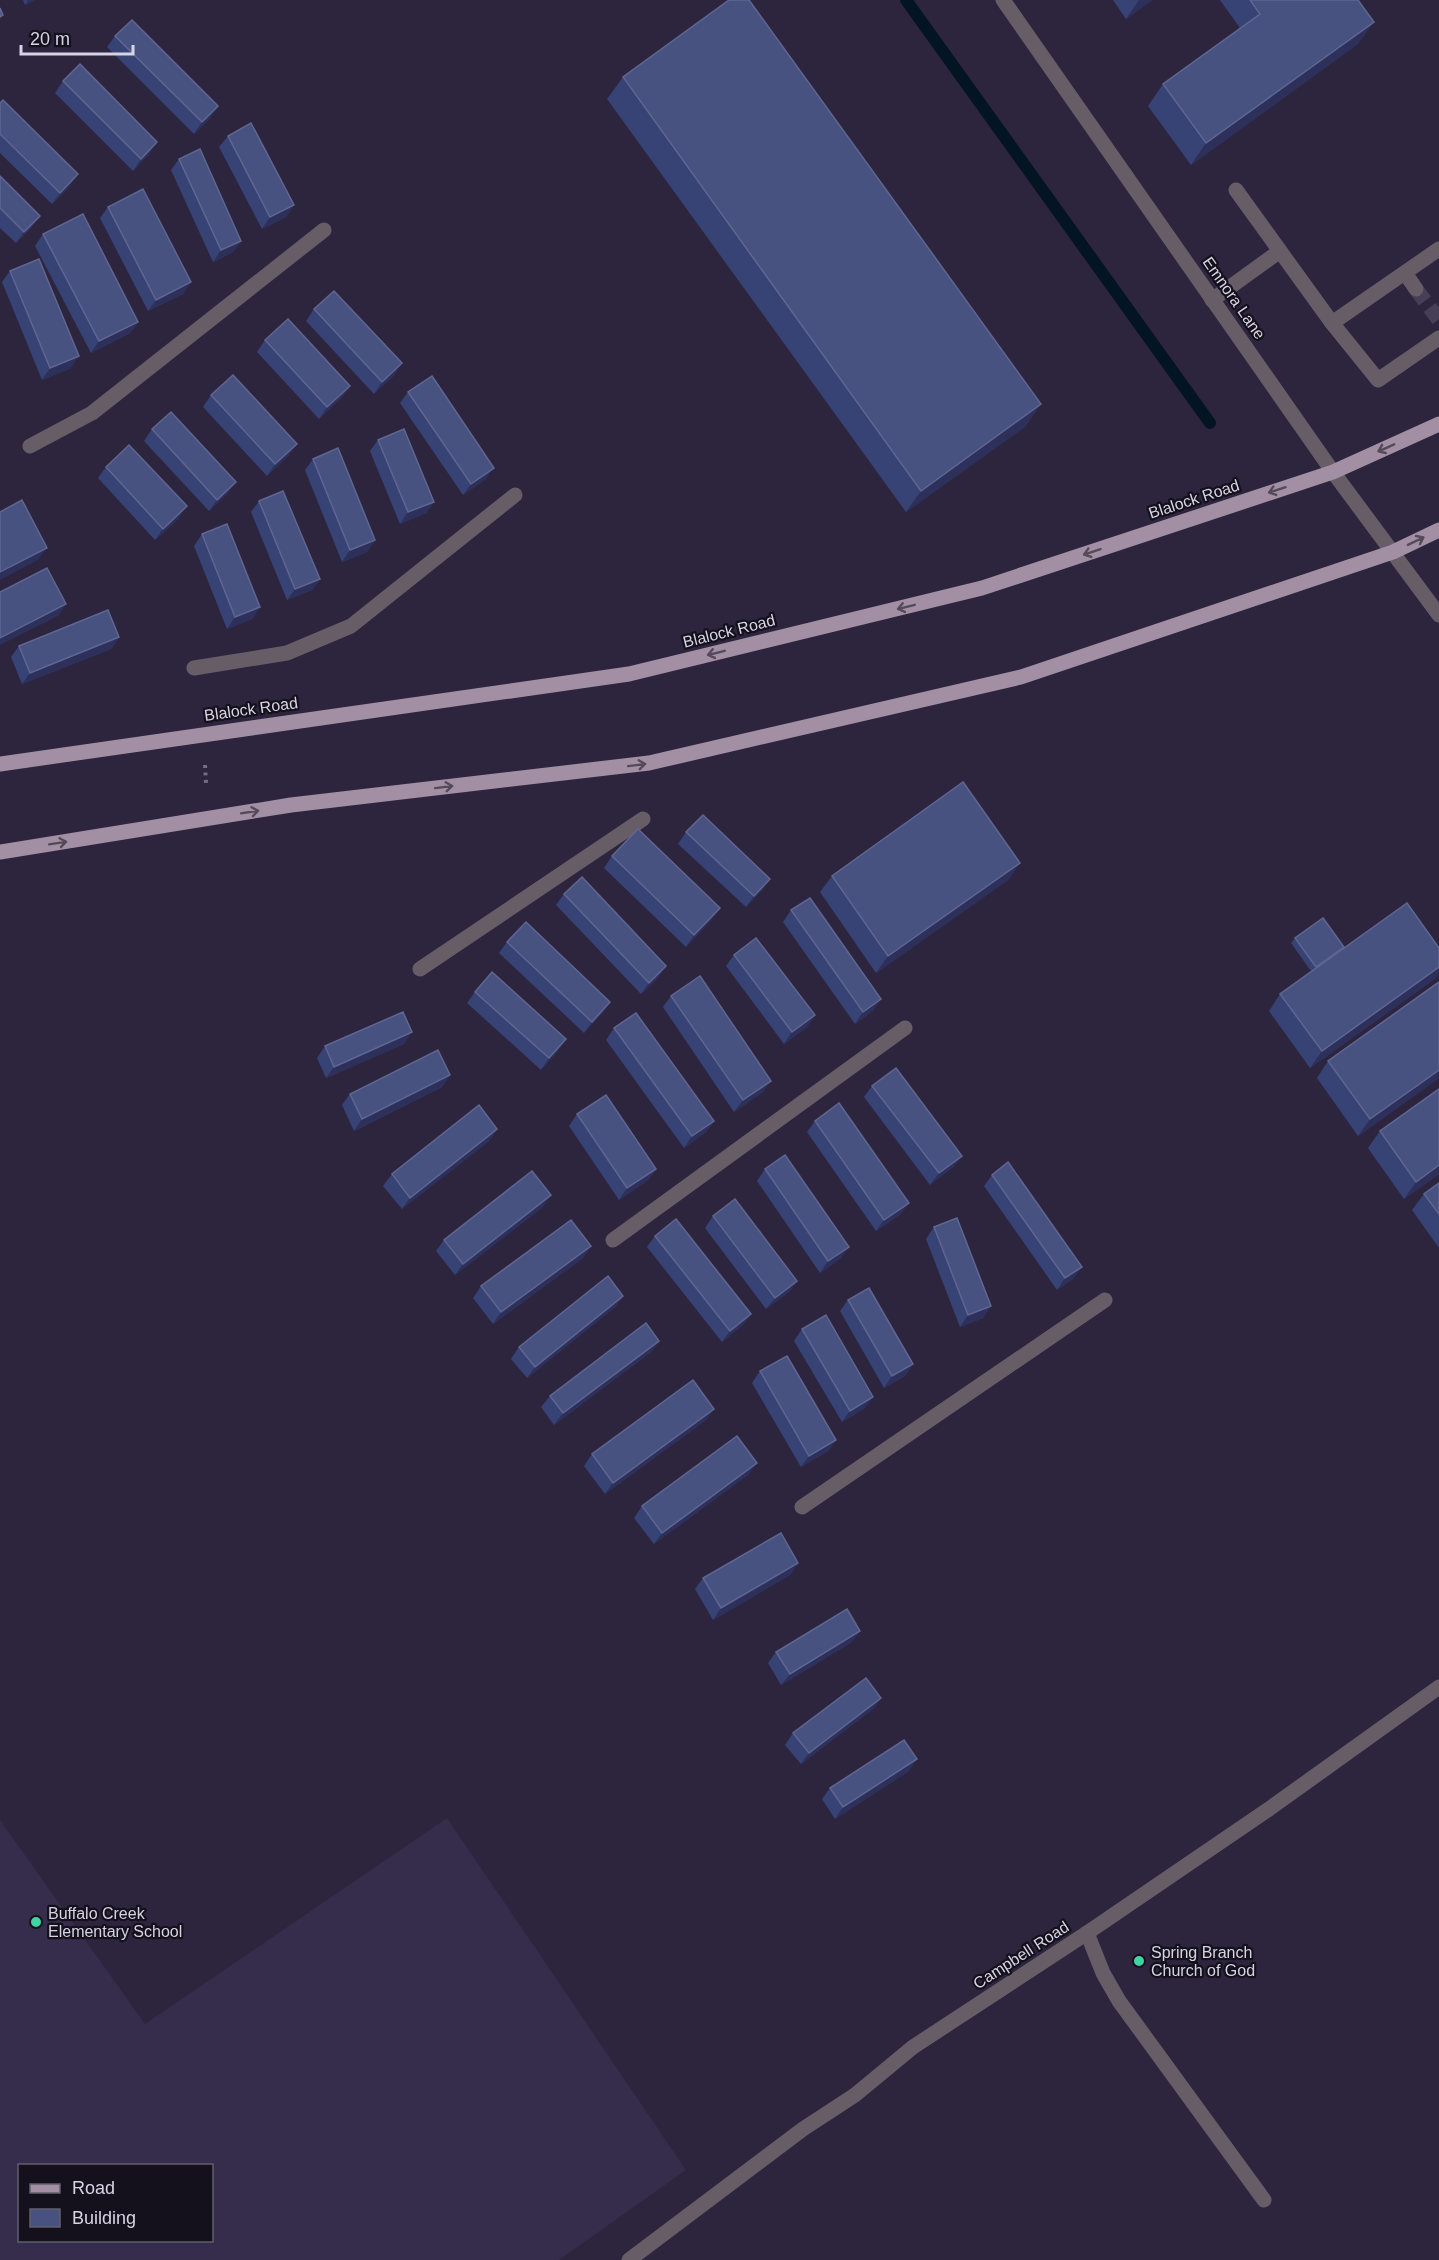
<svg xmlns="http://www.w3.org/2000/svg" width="1439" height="2260" font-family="Helvetica,sans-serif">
<rect width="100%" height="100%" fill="#2d253e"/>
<!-- built -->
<path fill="#362c4b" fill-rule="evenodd" d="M447,1818l239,352 -127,90h-559v-440l145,204zM20,2166h192v74h-192z"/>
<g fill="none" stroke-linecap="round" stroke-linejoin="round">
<!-- stream -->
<polyline stroke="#031422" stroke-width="12" points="906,0 1210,423"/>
<!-- minor-tunnel -->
<polyline stroke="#473f57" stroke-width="15" stroke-dasharray="15 8" stroke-linecap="butt" points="1416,289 1439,320"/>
<!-- path -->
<polyline stroke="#736d82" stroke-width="4" stroke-dasharray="3 4.5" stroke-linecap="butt" points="205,765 206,783"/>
<!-- minor -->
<g stroke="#675d67" stroke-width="15">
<polyline points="1003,0 1333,472 1439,615"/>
<polyline points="1236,190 1280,251"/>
<polyline points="1405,273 1416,289"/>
<polyline points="1212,300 1280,251 1332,323 1378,380 1439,338"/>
<polyline points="1332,323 1439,249"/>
<polyline points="30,446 92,413 324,230"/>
<polyline points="194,668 287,653 351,626 515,495"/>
<polyline points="420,969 643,819"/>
<polyline points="613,1240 905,1028"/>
<polyline points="802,1507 1105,1300"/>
<polyline points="1087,1933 1103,1973 1119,2001 1264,2200"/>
<polyline points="629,2260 803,2129 855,2095 913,2047 1087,1933 1269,1809 1439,1687"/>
</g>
<!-- major -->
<g stroke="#a38fa4" stroke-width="15">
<polyline points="0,764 629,674 982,588 1333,472 1439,424"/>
<polyline points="0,852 291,805 649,763 1021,677 1393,552 1439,530"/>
</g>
</g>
<!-- wall -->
<g fill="#374275">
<polygon points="23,0 35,0 25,5"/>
<polygon points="1113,0 1152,0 1126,19"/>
<polygon points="1220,0 1358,0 1359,43 1191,165 1148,106 1163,84 1240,28"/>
<polygon points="115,36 218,106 210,118 194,134 107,47"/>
<polygon points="623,77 1026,426 906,512 607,99"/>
<polygon points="63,81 149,154 133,171 55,93"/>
<polygon points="0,103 70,186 52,204 0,153"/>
<polygon points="228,136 294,205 286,217 262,229 219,147"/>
<polygon points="179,159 241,241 233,252 213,262 171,170"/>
<polygon points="0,176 32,227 16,243 0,228"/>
<polygon points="108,207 191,282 183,294 148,311 100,218"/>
<polygon points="43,234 138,322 130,333 91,353 35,246"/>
<polygon points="10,271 71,368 42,380 2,282"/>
<polygon points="314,309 402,363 394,375 374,394 306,321"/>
<polygon points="265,340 350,386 342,397 319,419 257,352"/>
<polygon points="408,392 486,479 463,495 400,403"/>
<polygon points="211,395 289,455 267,476 203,407"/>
<polygon points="152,429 228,493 209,511 144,441"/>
<polygon points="378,440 434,502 426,513 400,524 370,451"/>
<polygon points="313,459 375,540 367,552 342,562 305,470"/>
<polygon points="106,467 179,518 155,540 98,478"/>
<polygon points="259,501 320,579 312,590 287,600 251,512"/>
<polygon points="202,534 260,607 252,619 227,629 194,546"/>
<polygon points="119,637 111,649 22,684 11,657 19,646"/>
<polygon points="686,832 770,879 762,890 746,907 678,844"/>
<polygon points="612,856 720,908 712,919 686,947 604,868"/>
<polygon points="1020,863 1008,880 876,973 820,892 832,876"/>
<polygon points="564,894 658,978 641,994 556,905"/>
<polygon points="791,910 873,1011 855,1024 783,922"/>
<polygon points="1295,938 1344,947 1342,950 1436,978 1310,1068 1269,1011 1280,994 1311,971 1291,943"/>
<polygon points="507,942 610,1002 602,1013 584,1033 499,953"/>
<polygon points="734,955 815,1015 807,1027 784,1044 726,966"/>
<polygon points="475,992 558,1051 541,1070 467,1003"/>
<polygon points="671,996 763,1092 734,1112 663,1007"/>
<polygon points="614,1028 714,1121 706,1132 684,1148 606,1040"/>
<polygon points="404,1044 326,1078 317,1058 325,1046"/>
<polygon points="1328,1061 1439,1078 1358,1136 1317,1078"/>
<polygon points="450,1075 442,1087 354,1131 342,1105 350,1094"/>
<polygon points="872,1086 962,1156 953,1167 930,1185 864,1097"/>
<polygon points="577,1114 656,1169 648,1180 619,1200 569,1126"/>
<polygon points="815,1121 901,1214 876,1231 807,1132"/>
<polygon points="497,1129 489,1141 402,1209 383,1186 392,1174"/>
<polygon points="1380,1131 1439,1174 1404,1199 1368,1148"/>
<polygon points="765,1169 841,1258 820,1273 757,1181"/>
<polygon points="992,1175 1074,1278 1057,1290 984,1186"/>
<polygon points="1439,1183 1439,1248 1412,1210 1424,1194"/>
<polygon points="543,1207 455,1275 436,1251 444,1240"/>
<polygon points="713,1216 797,1281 789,1292 766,1309 705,1228"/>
<polygon points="934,1227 991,1306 983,1318 960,1327 926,1239"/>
<polygon points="655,1236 751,1314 743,1325 722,1342 647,1247"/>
<polygon points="591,1246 583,1258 493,1324 473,1298 481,1286"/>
<polygon points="623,1296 615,1307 527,1378 511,1359 519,1347"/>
<polygon points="848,1300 913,1364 905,1376 884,1388 840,1311"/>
<polygon points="802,1329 865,1408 842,1422 794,1341"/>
<polygon points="659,1341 651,1352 554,1425 541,1407 550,1396"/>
<polygon points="760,1371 836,1440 828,1451 801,1467 752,1383"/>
<polygon points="706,1420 605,1494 584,1466 592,1454"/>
<polygon points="749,1474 654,1544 634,1518 642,1506"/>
<polygon points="798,1563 790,1575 713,1620 695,1589 703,1578"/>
<polygon points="852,1642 781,1685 768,1663 776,1652"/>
<polygon points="881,1698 873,1709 801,1764 785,1745 793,1733"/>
<polygon points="909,1771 835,1819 822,1799 830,1788"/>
</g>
<!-- shaded-wall -->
<g fill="#2c305a">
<polygon points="28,0 35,0 25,5"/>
<polygon points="1139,0 1152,0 1126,19"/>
<polygon points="1374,22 1359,43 1191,165 1206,143"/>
<polygon points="218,106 210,118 194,134 202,122"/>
<polygon points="157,142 149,154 133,171 141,159"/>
<polygon points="78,174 70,186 52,204 60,193"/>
<polygon points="294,205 286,217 262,229 270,217"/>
<polygon points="40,216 32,227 16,243 24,232"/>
<polygon points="241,241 233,252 213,262 221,250"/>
<polygon points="191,282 183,294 148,311 156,300"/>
<polygon points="138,322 130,333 91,353 99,341"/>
<polygon points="79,356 71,368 42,380 50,368"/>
<polygon points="402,363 394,375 374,394 382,382"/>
<polygon points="350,386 342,397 319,419 327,407"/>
<polygon points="1041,404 1026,426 906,512 921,491"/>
<polygon points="297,444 289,455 267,476 275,464"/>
<polygon points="494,468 486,479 463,495 471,484"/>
<polygon points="236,482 228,493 209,511 217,500"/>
<polygon points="434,502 426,513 400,524 408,512"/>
<polygon points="187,506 179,518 155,540 163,529"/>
<polygon points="375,540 367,552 342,562 350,550"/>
<polygon points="47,548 38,560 0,580 0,572"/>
<polygon points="320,579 312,590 287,600 295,589"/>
<polygon points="66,604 58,616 0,645 0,638"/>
<polygon points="260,607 252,619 227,629 235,617"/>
<polygon points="119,637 111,649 22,684 30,673"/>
<polygon points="1020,863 1008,880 876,973 888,956"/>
<polygon points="770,879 762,890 746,907 754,896"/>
<polygon points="720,908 712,919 686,947 694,935"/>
<polygon points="666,966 658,978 641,994 649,983"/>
<polygon points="1439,967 1439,974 1436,978 1310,1068 1322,1051"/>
<polygon points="881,999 873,1011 855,1024 863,1012"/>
<polygon points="610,1002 602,1013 584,1033 592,1022"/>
<polygon points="815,1015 807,1027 784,1044 792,1032"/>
<polygon points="412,1032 404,1044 326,1078 334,1067"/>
<polygon points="566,1039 558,1051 541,1070 549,1058"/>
<polygon points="1439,1070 1439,1078 1358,1136 1370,1119"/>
<polygon points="450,1075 442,1087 354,1131 362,1119"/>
<polygon points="771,1081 763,1092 734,1112 743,1100"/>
<polygon points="714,1121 706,1132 684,1148 692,1136"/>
<polygon points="497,1129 489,1141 402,1209 410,1198"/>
<polygon points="962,1156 953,1167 930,1185 939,1173"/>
<polygon points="1439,1165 1439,1174 1404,1199 1416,1182"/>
<polygon points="656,1169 648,1180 619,1200 627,1188"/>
<polygon points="551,1195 543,1207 455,1275 463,1264"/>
<polygon points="909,1203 901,1214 876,1231 884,1220"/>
<polygon points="591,1246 583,1258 493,1324 501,1312"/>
<polygon points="849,1247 841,1258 820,1273 828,1261"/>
<polygon points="1082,1267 1074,1278 1057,1290 1065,1278"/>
<polygon points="797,1281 789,1292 766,1309 775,1298"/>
<polygon points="623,1296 615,1307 527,1378 535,1367"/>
<polygon points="991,1306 983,1318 960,1327 968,1315"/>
<polygon points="751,1314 743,1325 722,1342 730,1331"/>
<polygon points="659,1341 651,1352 554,1425 563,1413"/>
<polygon points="913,1364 905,1376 884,1388 892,1376"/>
<polygon points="873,1397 865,1408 842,1422 850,1411"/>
<polygon points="714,1409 706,1420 605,1494 613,1483"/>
<polygon points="836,1440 828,1451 801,1467 809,1456"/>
<polygon points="757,1463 749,1474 654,1544 662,1533"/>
<polygon points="798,1563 790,1575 713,1620 721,1608"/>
<polygon points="860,1631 852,1642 781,1685 790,1674"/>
<polygon points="881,1698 873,1709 801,1764 809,1753"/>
<polygon points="917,1759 909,1771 835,1819 843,1807"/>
</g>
<!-- building -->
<g fill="#485281" stroke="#5f6691" stroke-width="1.5">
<polygon points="729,0 749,0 1041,404 921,491 623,77"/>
<polygon points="1250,0 1358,0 1374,22 1206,143 1163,84 1260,14"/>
<polygon points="0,8 3,15 0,17"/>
<polygon points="132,20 218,106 202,122 115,36"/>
<polygon points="80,64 157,142 141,159 63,81"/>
<polygon points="3,100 78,174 60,193 0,134 0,103"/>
<polygon points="251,123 294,205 270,217 228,136"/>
<polygon points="200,149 241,241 221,250 179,159"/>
<polygon points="0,176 40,216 24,232 0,208"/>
<polygon points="143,189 191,282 156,300 108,207"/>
<polygon points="83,214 138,322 99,341 43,234"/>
<polygon points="39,259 79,356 50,368 10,271"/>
<polygon points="334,291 402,363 382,382 314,309"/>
<polygon points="288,319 350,386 327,407 265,340"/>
<polygon points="233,375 297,444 275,464 211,395"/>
<polygon points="432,376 494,468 471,484 408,392"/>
<polygon points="171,412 236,482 217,500 152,429"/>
<polygon points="404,429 434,502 408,512 378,440"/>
<polygon points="129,445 187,506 163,529 106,467"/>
<polygon points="338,448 375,540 350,550 313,459"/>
<polygon points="283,491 320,579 295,589 259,501"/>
<polygon points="22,500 47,548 0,572 0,512"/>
<polygon points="227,524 260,607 235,617 202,534"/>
<polygon points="47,568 66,604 0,638 0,592"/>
<polygon points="108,610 119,637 30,673 19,646"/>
<polygon points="963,782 1020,863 888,956 832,876"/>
<polygon points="703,815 770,879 754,896 686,832"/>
<polygon points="638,829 720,908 694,935 612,856"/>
<polygon points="582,877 666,966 649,983 564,894"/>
<polygon points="810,898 881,999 863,1012 791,910"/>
<polygon points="1407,903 1439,948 1439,967 1322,1051 1280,994"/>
<polygon points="1323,918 1344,947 1316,967 1295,938"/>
<polygon points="526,922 610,1002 592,1022 507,942"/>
<polygon points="756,938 815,1015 792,1032 734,955"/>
<polygon points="492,972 566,1039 549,1058 475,992"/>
<polygon points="700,976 771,1081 743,1100 671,996"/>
<polygon points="1439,982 1439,1070 1370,1119 1328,1061"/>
<polygon points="403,1012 412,1032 334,1067 325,1046"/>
<polygon points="636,1013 714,1121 692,1136 614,1028"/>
<polygon points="438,1050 450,1075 362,1119 350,1094"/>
<polygon points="896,1068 962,1156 939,1173 872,1086"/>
<polygon points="1439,1089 1439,1165 1416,1182 1380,1131"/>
<polygon points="606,1095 656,1169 627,1188 577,1114"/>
<polygon points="839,1103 909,1203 884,1220 815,1121"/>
<polygon points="479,1105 497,1129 410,1198 392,1174"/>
<polygon points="785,1155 849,1247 828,1261 765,1169"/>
<polygon points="1008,1162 1082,1267 1065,1278 992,1175"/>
<polygon points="532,1171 551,1195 463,1264 444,1240"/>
<polygon points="1439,1183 1439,1214 1424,1194"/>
<polygon points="735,1199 797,1281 775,1298 713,1216"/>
<polygon points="957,1218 991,1306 968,1315 934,1227"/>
<polygon points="676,1219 751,1314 730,1331 655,1236"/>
<polygon points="571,1220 591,1246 501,1312 481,1286"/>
<polygon points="608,1276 623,1296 535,1367 519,1347"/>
<polygon points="869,1288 913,1364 892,1376 848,1300"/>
<polygon points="826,1315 873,1397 850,1411 802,1329"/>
<polygon points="646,1323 659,1341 563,1413 550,1396"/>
<polygon points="787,1356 836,1440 809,1456 760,1371"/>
<polygon points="693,1380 714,1409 613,1483 592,1454"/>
<polygon points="737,1436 757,1463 662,1533 642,1506"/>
<polygon points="781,1533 798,1563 721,1608 703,1578"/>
<polygon points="847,1609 860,1631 790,1674 776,1652"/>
<polygon points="866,1678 881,1698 809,1753 793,1733"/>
<polygon points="904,1740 917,1759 843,1807 830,1788"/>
</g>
<!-- one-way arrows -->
<defs><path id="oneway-shaft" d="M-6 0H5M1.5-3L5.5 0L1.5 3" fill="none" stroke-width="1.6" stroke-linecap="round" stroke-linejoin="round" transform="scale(1.5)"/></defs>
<g stroke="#544a59">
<use href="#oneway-shaft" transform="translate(1386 448) rotate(156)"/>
<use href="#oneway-shaft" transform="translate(1277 490) rotate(162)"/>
<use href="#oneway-shaft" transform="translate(1416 541) rotate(-26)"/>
<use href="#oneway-shaft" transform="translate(1092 552) rotate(162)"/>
<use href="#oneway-shaft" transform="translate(906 607) rotate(166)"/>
<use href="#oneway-shaft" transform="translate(716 653) rotate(166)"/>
<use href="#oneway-shaft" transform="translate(637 765) rotate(-7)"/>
<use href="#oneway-shaft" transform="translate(444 787) rotate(-7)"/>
<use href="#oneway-shaft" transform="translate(250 812) rotate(-9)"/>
<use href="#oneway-shaft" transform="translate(58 843) rotate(-9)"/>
</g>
<!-- markers -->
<g fill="#40d4a2" stroke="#14111c" stroke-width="2">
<circle cx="36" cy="1922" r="6"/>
<circle cx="1139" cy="1961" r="6"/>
</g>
<g text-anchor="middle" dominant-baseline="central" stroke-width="4.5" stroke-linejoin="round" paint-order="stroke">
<!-- street labels -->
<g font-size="16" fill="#d8d3e4" stroke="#14111c">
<text transform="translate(1234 298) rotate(55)">Emnora Lane</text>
<text transform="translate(1194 499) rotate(-18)">Blalock Road</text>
<text transform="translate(729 631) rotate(-14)">Blalock Road</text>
<text transform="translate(251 709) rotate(-8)">Blalock Road</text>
<text transform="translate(1021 1955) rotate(-33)">Campbell Road</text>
</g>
<!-- poi labels -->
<g font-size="16" fill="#d8d3e4" stroke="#14111c" text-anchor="start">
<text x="48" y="1913">Buffalo Creek<tspan x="48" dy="18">Elementary School</tspan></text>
<text x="1151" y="1952">Spring Branch<tspan x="1151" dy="18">Church of God</tspan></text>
</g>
</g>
<!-- legend -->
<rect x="18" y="2164" width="195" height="78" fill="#14111c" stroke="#625f6c" stroke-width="1.5"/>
<rect x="30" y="2184" width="30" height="9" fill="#a38fa4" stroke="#625f6c" stroke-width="1.5"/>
<text x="72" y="2194" font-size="18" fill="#d8d3e4">Road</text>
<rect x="30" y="2209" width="30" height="18" fill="#485281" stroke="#625f6c" stroke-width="1.5"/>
<text x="72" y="2224" font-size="18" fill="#d8d3e4">Building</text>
<!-- scale -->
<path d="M21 45v9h112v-9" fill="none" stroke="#d8d3e4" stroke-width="3"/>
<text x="30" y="45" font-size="18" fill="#d8d3e4" stroke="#14111c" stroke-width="4.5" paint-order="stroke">20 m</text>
</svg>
